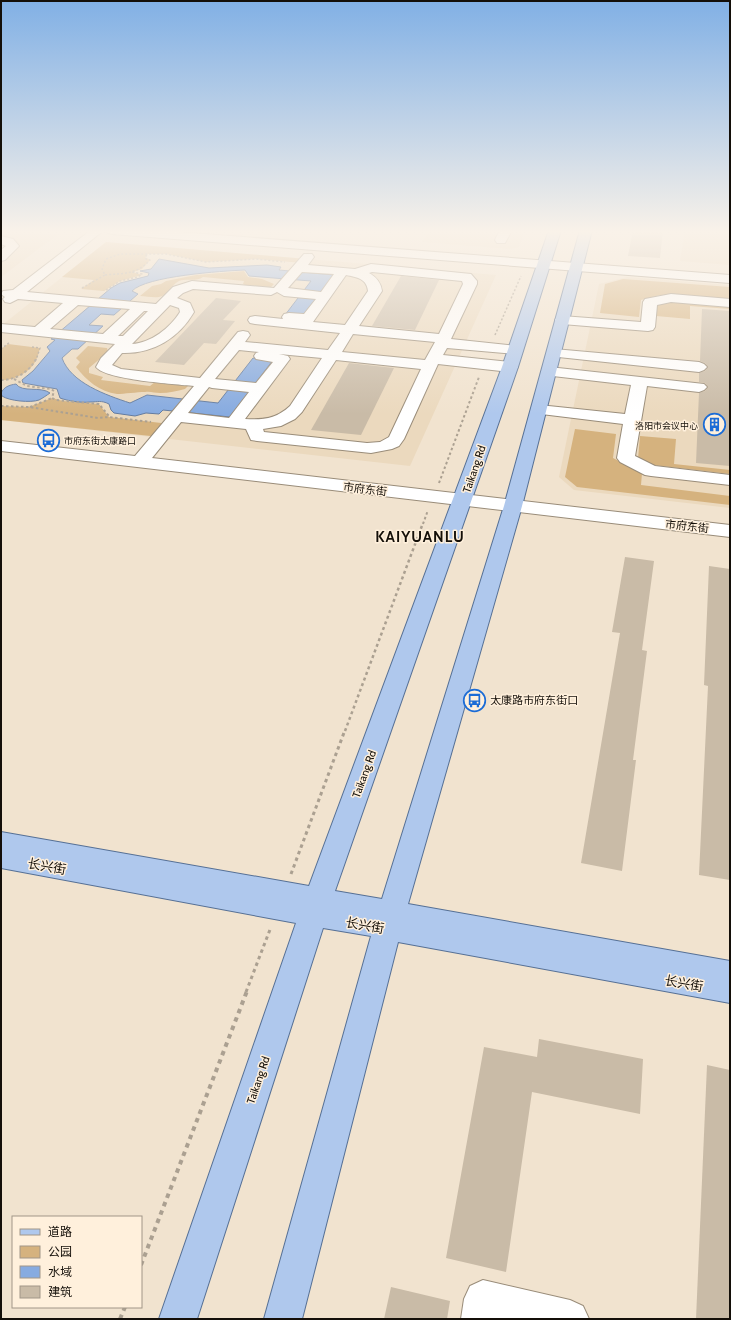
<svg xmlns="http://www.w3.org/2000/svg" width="731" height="1320" font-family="Cabin,'Noto Sans SC',sans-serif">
<rect width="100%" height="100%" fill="#f1e3cf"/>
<!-- built -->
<g fill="#ebd9be">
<polygon points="1,230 57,235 1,277"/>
<polygon points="218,230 285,230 280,235"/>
<polygon points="430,230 525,230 519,247 510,249 422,242"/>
<polygon points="685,230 730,230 730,265 680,261"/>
<polygon points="106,242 496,275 410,466 1,420 1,326"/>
<polygon points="627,277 730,285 730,508 574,490 559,477 599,284"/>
</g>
<!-- green -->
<g fill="#d5b27e">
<polygon points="106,242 307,259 303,263 256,259 206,262 166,254 148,254 145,257 150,260 142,269 133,272 142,275 120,281 104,291 81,289 94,280 62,277"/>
<path d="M244,271l4,6 14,2 12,5 -3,3 -26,-2 -2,-1 1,-3 -41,-4c-6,5 -17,1 -24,4 -8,4 -11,14 -20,16 -6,1 -13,-1 -19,-1l12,-10 9,-2 5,-3 30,-6z"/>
<polygon points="623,279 730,287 730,301 660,295 641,300 639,317 600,313 605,284"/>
<polygon points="676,300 730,304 730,309 690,306 690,319 656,316 657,303"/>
<path d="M8,344l32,4c-1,4 -2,8 -4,12 -5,12 -23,21 -35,20v-31z"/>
<path d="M88,346l19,2 1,4 -19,16v5l14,4 -2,3 49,6 5,-4 34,3 -4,4c-8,2 -16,4 -25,4 -5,0 -10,-2 -15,-1 -8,0 -21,2 -28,2 -17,-2 -31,-14 -41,-27l4,-5 -4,-4z"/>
<polygon points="52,398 63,401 99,404 109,417 170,424 160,437 1,420 1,406 29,407"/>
<polygon points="575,429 616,434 613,458 642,473 641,485 730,496 730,505 577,487 565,477"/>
<polygon points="640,436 676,439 674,464 730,470 730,474 653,465 638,459"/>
</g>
<!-- water -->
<g fill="#87abe0" stroke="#647ca0">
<path d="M159,259l50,9 58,-3 14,2 -2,3 55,5 -31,42 -18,-2 26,-34 -62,-5 -4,-6c-23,1 -99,6 -113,21l6,3 -24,21 -13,-1 -12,11 14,1 -25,23h-6l-10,9c9,25 44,37 68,45l17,-8 71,8 35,-45 20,2 -43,57 -67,-7 -4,4 -13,-1 -11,3 -21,-3 -3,-3 -2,-6c-8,-4 -11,-2 -19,-2 -9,1 -22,-1 -30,-4l-3,-9 -34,-6 -1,-3 11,-9 17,-20 -3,-4 8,-7 -4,-1 60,-51 9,-5 28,-7 1,-3 -9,-2 11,-2z"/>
<path d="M16,384c6,9 25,2 34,9 -3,2 -7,5 -11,7 -8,3 -30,1 -37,-4l-1,-3c3,-6 8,-8 15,-9z"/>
</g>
<!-- building -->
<g fill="#c9bba7">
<polygon points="633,230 663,230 660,258 628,256"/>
<polygon points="401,276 439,280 415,330 372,326"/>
<polygon points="216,298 241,301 223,320 235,321 216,344 204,343 184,365 155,362"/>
<polygon points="702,309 730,311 730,466 696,463 699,393 705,391 708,387 705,383 699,382 699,373 705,371 708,367 705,363 700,361"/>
<polygon points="349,363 394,368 361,435 311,430"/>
<polygon points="625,557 654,561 642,650 647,651 633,760 636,760 622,871 581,863 620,633 612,632"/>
<polygon points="709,566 730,569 730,880 699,875 708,686 704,685"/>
<polygon points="539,1039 643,1059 640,1114 532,1092 506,1272 446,1258 484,1047 537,1057"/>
<polygon points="707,1065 730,1070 730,1319 696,1319"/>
<polygon points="391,1287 450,1301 447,1319 384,1319"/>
</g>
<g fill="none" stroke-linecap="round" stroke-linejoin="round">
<defs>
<g id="minor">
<path d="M91,230h13l-77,62 129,12 17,-17 19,-6 82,7 30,-34h8l2,3 -6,8 47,4 16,-5 100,10 6,7v3l-26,55 65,7 5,1 2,3 -2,3 -5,1 -69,-6 -4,7 67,7 5,2 3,3 -3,3 -5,2 -72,-8 -34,75 -5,7 -7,3 -21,4 -114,-12 -6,-1 -5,-11 -65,-7 -29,36 578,67v12l-729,-86v-10l134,15 59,-70c-19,-2 -88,-6 -98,-19l5,-9 14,-14 -114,-12v-8l34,3 28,-24 -45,-4 -8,4 -5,-1 -2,-3 2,-2 -4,-3 2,-3 10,-1zM302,272l32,2 -13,18 -33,-4zM372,272l90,9 1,3 -24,50 -80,-8 23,-35c-1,-9 -6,-14 -13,-18zM346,275c11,2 21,4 22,16l-23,34 -32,-3zM193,289l78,6 6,-3 7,4 32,3 -12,15 -15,-1 -5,1 -2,3 1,2 -28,-3 -5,1 -2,3 2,3 5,1 85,9 -12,17 -83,-8 5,-7 -2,-3 -5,-1 -5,1 -38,46 -79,-9 -9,-4 10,-12c31,1 57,-15 72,-41l-4,-9 -13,-5 6,-5zM78,305l52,4 -27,25 -53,-5zM170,305l9,3 1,4c-10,16 -29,31 -48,32zM144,311h4l-25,25h-5zM353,334l82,8 -10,18 -83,-8zM239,350l20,2 -3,1 -2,3 2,3 17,3 -17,21 -41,-4zM279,354l43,4 -32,48c-14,13 -27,14 -45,13l45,-60 -2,-3zM336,360l85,9 -32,68 -9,5 -13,1 -103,-11 -1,-3 18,-3 14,-7 7,-7zM209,387l3,1 37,4 -20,26 -41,-5z"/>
<polygon points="106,230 153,230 730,275 730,283 112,234 108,233"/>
<polygon points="500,230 512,230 505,243 497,243 495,240"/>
<polygon points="1,236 13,239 19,246 5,260 1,261 1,250 6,246 1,244"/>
<polygon points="671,294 730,299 730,307 671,302 657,305 655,327 653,330 648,331 562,324 557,323 555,320 557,317 562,316 641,322 643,302 645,299"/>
<polygon points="554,349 699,362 704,364 707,367 704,370 699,372 549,356 547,353 549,350"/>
<polygon points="549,367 704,384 707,387 704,390 699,392 647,386 635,456 655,466 730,475 730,485 651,476 645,475 620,462 617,458 623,424 533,413 531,410 533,407 539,405 625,414 631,385 544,375 541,372 544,369"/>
<polygon points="483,1280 570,1300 583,1306 589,1319 461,1319 464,1299 470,1286"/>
</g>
<polygon id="major" points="549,230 561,230 518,367 335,891 382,899 504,506 580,230 592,230 522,506 408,904 730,961 730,1003 398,942 302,1319 264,1319 371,936 323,928 197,1319 159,1319 296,923 1,868 1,832 309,886 502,367"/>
</defs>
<!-- minor casing -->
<use href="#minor" stroke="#998c79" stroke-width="2"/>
<!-- major casing -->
<use href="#major" stroke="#567095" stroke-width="2"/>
<!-- path-far4 -->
<g stroke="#aba091" stroke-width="1.5" stroke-dasharray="2 2" stroke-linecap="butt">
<path d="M105,275c19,-2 31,0 45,-15l-4,-1 -1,-2 2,-2"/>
<polyline points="82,288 105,275 102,269 106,259 120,254 166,254 206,262 256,259 285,262"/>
<polyline points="106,290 120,281 138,277 142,274 132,272"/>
<polyline points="495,335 521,276"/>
<polyline points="32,347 40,348 36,360"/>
<polyline points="1,349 10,342"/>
</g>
<!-- path-far3 -->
<g stroke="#aba091" stroke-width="2" stroke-dasharray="2.5 2.5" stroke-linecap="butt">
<polyline points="14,379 27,386 51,389 54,391 52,398 56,400 99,404 109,416"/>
<path d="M1,380c15,0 28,-8 35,-21"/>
<polyline points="1,406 29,407 98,418 109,417 151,422"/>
<polyline points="30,407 52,398"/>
<polyline points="439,483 479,377"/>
<polyline points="423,524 428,510"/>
</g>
<!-- path-far2 -->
<polyline stroke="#aba091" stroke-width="2.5" stroke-dasharray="3 3" stroke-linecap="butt" points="345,731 423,523"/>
<!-- path-far1 -->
<g stroke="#aba091" stroke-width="3" stroke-dasharray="3.5 3.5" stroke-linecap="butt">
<polyline points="291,874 345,730"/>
<polyline points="246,992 271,927"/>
</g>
<!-- path -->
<g stroke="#aba091" stroke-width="4" stroke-dasharray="4.5 4.5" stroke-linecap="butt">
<polyline points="141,1265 247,991"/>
<polyline points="120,1319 125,1307"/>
</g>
<!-- minor -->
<use href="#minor" fill="#fff" fill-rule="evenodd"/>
<!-- major -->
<use href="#major" fill="#afc8ed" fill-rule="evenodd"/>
</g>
<!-- sky -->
<linearGradient id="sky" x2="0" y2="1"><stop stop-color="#81b0e5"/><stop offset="0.56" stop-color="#f9f2e9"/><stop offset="1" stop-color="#f9f2e9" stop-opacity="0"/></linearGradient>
<rect width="731" height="414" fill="url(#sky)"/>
<!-- icons -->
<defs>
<symbol id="building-ring" viewBox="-11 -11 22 22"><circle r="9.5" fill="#fff0dc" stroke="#1c6cd6" stroke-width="1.5"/><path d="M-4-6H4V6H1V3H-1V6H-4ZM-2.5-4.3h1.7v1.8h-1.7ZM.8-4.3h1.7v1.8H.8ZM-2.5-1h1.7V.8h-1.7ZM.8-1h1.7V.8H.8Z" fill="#1c6cd6"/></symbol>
<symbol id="bus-ring" viewBox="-11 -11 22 22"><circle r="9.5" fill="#fff0dc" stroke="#1c6cd6" stroke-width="1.5"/><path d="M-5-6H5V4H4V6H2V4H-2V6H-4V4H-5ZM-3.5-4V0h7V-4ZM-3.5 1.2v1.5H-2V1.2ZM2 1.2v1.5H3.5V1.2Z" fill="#1c6cd6"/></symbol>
</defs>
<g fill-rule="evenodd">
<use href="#building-ring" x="702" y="412" width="25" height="25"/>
<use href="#bus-ring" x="36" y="428" width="25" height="25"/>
<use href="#bus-ring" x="462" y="688" width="25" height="25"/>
</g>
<g text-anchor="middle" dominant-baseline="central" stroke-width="3" stroke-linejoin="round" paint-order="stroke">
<!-- far-poi labels -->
<g font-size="9" fill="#140f09" stroke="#fff0dc" text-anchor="end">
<text x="698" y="425">洛阳市会议中心</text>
<text x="64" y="440" text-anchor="start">市府东街太康路口</text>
</g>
<!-- street labels -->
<g font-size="11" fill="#140f09" stroke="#fff0dc">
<text transform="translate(474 469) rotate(-71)">Taikang Rd</text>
<text transform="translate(365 489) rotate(7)">市府东街</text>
<text transform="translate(687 526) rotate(6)">市府东街</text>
<text transform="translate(364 774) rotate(-70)">Taikang Rd</text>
<text transform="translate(258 1080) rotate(-71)">Taikang Rd</text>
</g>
<!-- poi labels -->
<g font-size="11" fill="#140f09" stroke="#fff0dc" text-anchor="start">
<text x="490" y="700">太康路市府东街口</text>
</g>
<!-- near-street labels -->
<g font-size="13" fill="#140f09" stroke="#fff0dc">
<text transform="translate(47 866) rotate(10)">长兴街</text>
<text transform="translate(365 925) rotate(10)">长兴街</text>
<text transform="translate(684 983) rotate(10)">长兴街</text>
</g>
<!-- district labels -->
<g font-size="15" font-weight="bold" letter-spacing="1" fill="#140f09" stroke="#fff0dc">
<text x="420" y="537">KAIYUANLU</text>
</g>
</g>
<!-- border -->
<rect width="731" height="1320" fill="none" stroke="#140f09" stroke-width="4"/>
<!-- legend -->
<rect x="12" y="1216" width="130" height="92" fill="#fff0dc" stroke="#a19688"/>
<rect x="20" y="1229" width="20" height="6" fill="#afc8ed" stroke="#a19688"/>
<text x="48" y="1236" font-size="12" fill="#140f09">道路</text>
<rect x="20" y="1246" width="20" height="12" fill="#d5b27e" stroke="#a19688"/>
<text x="48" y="1256" font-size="12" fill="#140f09">公园</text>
<rect x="20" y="1266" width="20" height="12" fill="#87abe0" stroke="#a19688"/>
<text x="48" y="1276" font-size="12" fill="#140f09">水域</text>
<rect x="20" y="1286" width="20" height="12" fill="#c9bba7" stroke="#a19688"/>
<text x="48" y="1296" font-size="12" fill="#140f09">建筑</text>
</svg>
